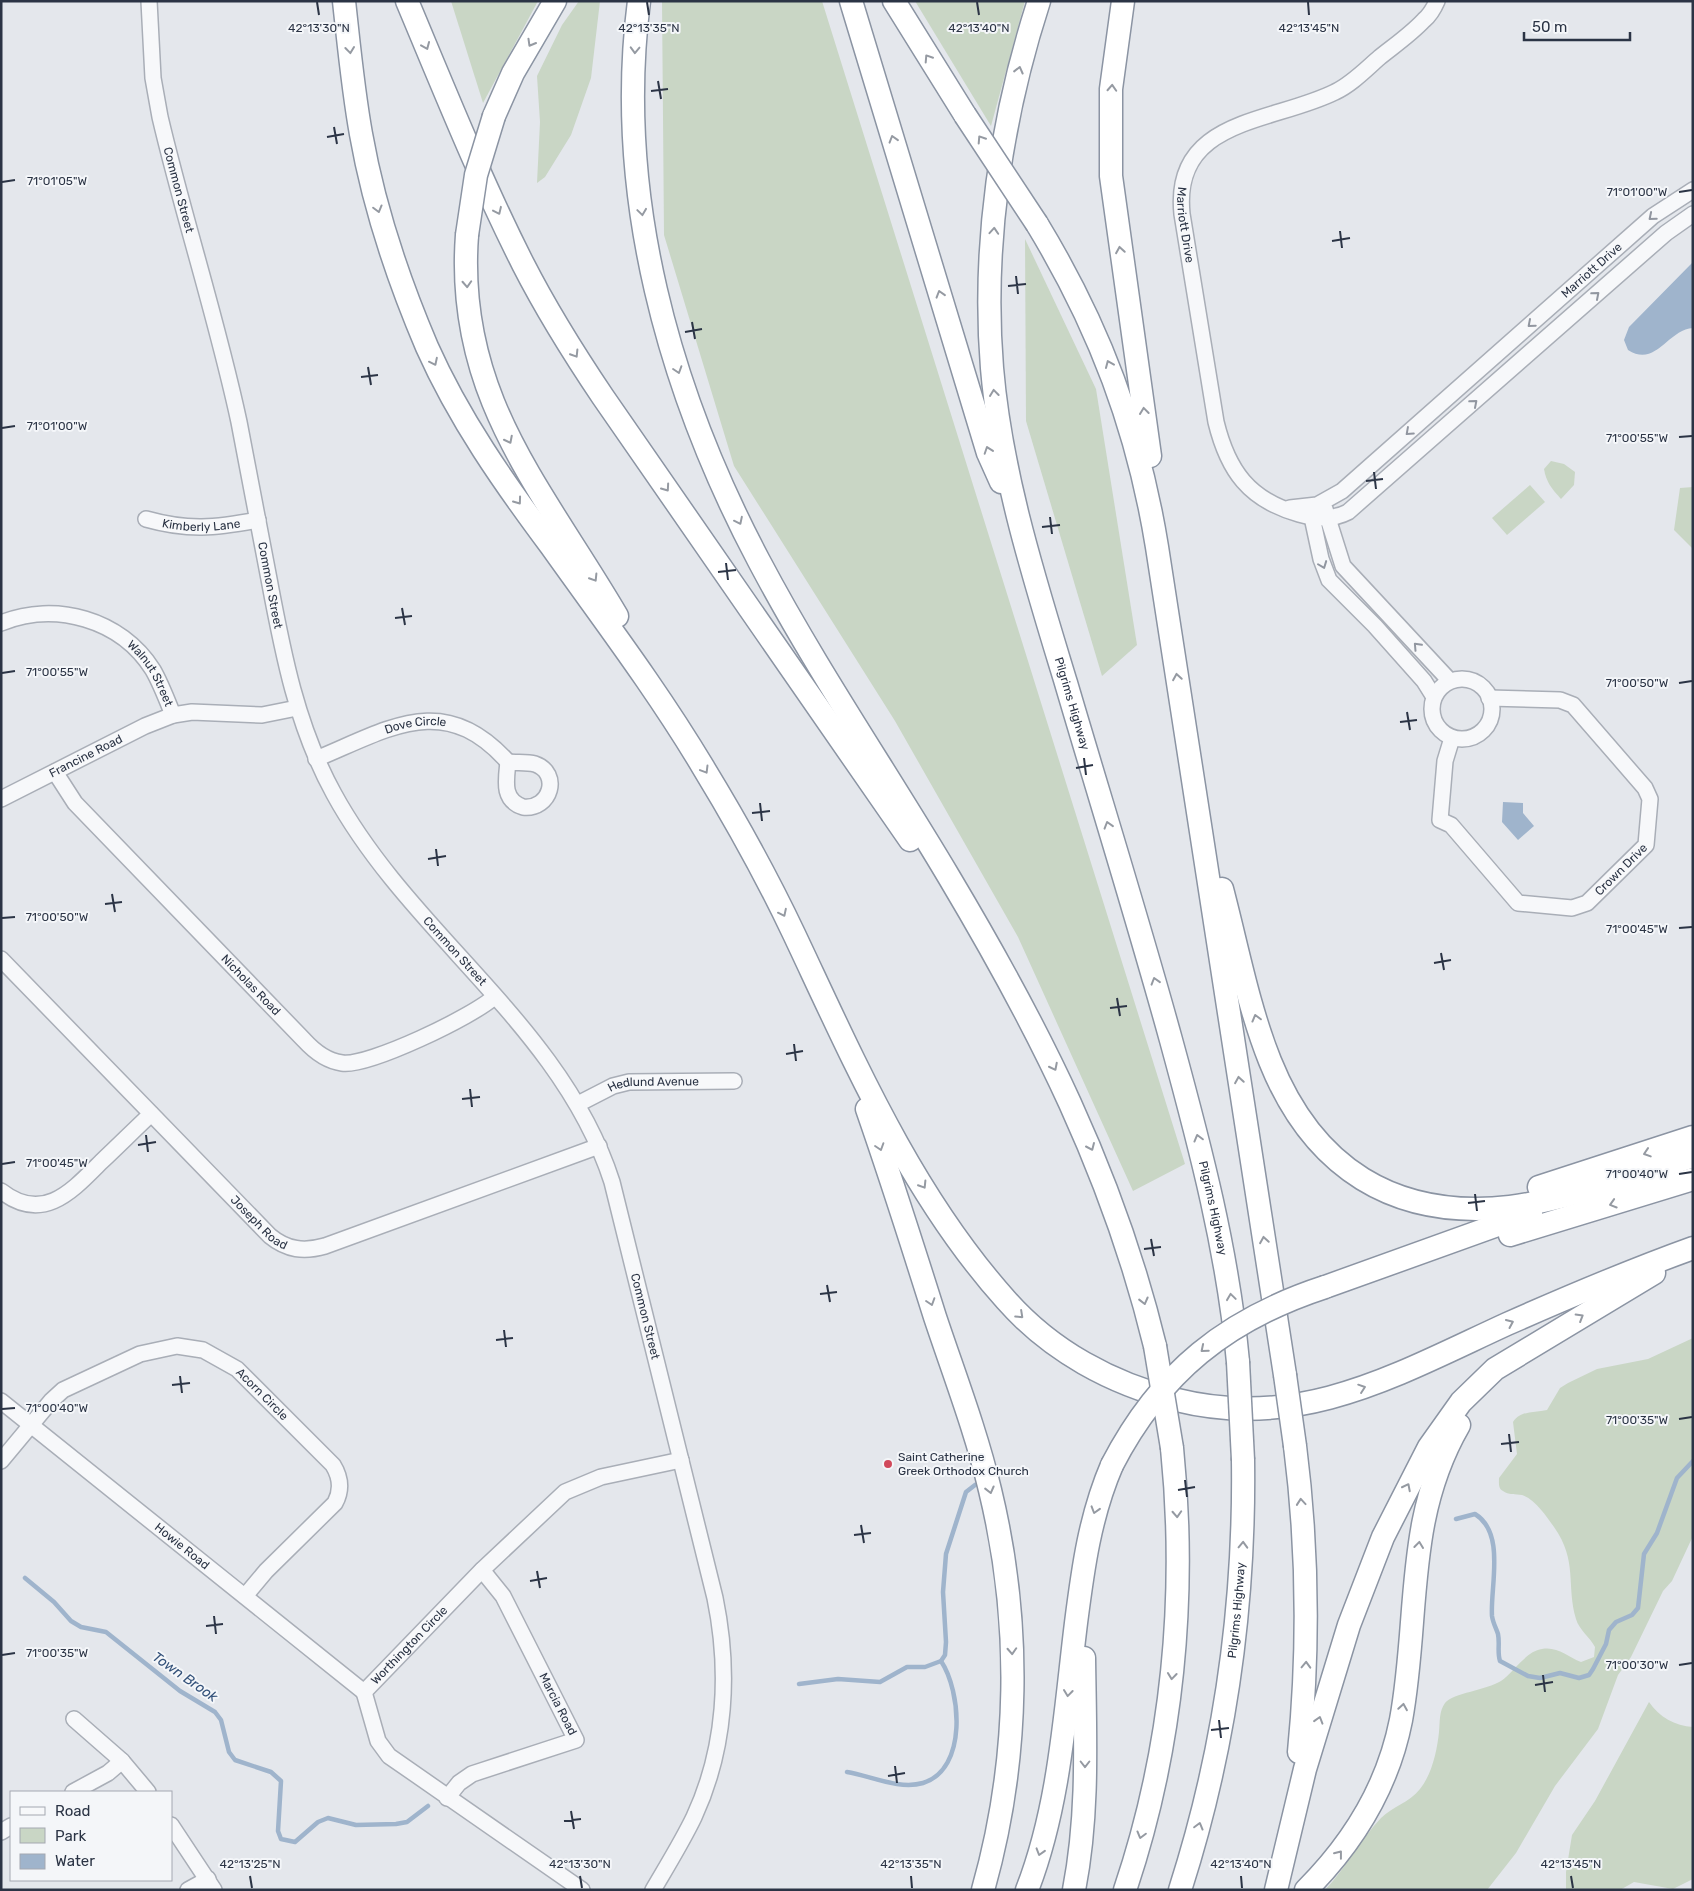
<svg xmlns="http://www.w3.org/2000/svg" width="1694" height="1891" font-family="Rubik,sans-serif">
<rect width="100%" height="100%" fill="#e4e7ec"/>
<!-- green -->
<g fill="#c9d6c5">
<polygon points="451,1 538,1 483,103"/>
<polygon points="579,1 600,1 591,78 571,135 545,177 537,183 540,122 537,76 562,25"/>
<polygon points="662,1 822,1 1185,1164 1133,1191 1018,937 895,721 734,466 664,235"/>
<polygon points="915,1 1025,1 991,126"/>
<polygon points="1025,239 1096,389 1137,645 1102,676 1026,421"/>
<path d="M1551,461l13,3 11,8 -1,13 -13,14c-9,-10 -15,-17 -17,-30z"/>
<polygon points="1530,485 1545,502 1507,535 1492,518"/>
<polygon points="1693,487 1693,549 1674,530 1680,488"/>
<path d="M1693,1338v198l-21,45 -9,10 -32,66 -13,18 -20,54 -43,57 -39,67 -29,37h-162c21,-22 35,-50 56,-72 12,-12 28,-15 39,-29 12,-15 17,-38 19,-57 1,-10 0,-21 6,-29 8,-10 42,-13 56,-22 13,-9 25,-30 41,-32 15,-3 26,8 39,13l13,-5 1,-10c-5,-10 -16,-17 -19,-28 -10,-34 2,-58 -22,-92 -7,-10 -19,-28 -32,-32 -6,-1 -14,0 -19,-4 -5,-2 -4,-9 -4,-13l18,-24 -4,-32c8,-12 21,-9 34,-12l13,-22 8,-5 29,-14 51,-10z"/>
<path d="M1649,1702c10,15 26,24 44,25v152l-20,10 -39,-7 -14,8h-54v-18l6,-37 23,-34z"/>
</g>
<!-- water -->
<g fill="#9fb4cc">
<path d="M1693,262v66c-26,2 -37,40 -65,22l-4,-10 5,-13z"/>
<polygon points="1503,802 1523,803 1523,813 1534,826 1518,840 1502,822"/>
</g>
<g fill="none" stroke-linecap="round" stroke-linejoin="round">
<!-- stream -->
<g stroke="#9fb4cc" stroke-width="4.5">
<path d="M1456,1519l19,-5c31,19 15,73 17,102 1,7 4,12 6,18 2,10 -1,18 2,27l28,15 12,2 20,-5 19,5 10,-3 4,-6 13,-25 3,-14 7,-8 16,-7 6,-7 6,-54 13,-21 20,-55 16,-17"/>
<polyline points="25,1578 54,1602 71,1621 81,1627 106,1632 180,1691 215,1712 221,1720 229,1752 235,1760 271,1772 281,1781 278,1831 281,1839 295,1842 318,1822 328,1818 356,1825 396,1824 407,1822 428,1806"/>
<polyline points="799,1684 838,1679 880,1682 907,1667 925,1667 941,1661 945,1655 946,1642 943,1592 946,1554 966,1492 975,1485"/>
<path d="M847,1772c24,4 52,18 76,11 45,-14 38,-92 18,-122"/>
</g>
<defs>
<g id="minor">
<path id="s1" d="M149,1l4,77 7,39c24,102 57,202 79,305 10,52 20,105 30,157 14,75 28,148 65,215 77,141 228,232 278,388l103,416c15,73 11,150 -21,219 -12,25 -27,49 -41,73"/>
<path id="s2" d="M1437,1c-3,7 -7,14 -13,19 -13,14 -29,25 -44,37 -14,12 -28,27 -45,35 -62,31 -163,26 -153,122l34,208c12,49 33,78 83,92 17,5 34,6 49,-2l318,-279 27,-19"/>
<path id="s3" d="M1290,508l27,-3 25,-14 311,-275 40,-26"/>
<polyline points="1310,508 1321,559 1329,580 1375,626 1424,681 1434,697"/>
<polyline points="1325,509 1343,566 1450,681"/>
<path id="s4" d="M146,519c43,12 69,9 112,1"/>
<path id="s5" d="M1,623c54,-22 120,-4 152,47 8,14 14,30 20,45"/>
<circle cx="1462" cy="709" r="30"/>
<path id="s6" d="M1452,738l-7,23 -5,59 11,5 67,78 54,5 15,-5 59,-58 4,-46 -5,-11 -72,-83 -13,-5 -71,-2"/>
<path id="s7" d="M316,759c73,-30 128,-69 192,3"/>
<path d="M508,762c9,1 19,0 27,2 26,9 16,46 -12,43 -21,-7 -17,-26 -15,-45z"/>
<path id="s8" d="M55,772l20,31 229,237c10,11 23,21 38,23 26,4 132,-47 152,-66"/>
<path id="s9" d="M1,799l144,-73 28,-11 19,-3 70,3 35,-7"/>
<path id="s10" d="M1,959l269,277c17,14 34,16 55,10l274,-100"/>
<path id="s11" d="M578,1104l35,-18 16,-4 105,-1"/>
<path d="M1,1191c42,33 71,0 100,-29 17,-16 33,-32 50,-48"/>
<path id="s12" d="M1,1401l363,291"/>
<path id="s13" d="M1,1461l50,-60 12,-11 77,-36 37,-8 26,4 34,19 96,96c8,13 9,25 2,38l-69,68 -21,25"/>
<path id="s14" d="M364,1692l118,-122 83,-78 36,-15 80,-17"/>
<polyline points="364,1692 378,1741 389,1756 582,1890"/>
<polyline points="74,1719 122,1761 148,1792"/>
<polyline points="73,1792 108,1773 122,1761"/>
<polyline points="447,1798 459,1783 472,1774 576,1740 503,1596 482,1570"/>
<polyline points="171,1825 214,1890"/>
<polyline points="1,1832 11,1826"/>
<polyline points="188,1890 208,1879"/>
</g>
<g id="highway">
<path d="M344,1c5,45 9,89 17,133 13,74 37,145 66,213 32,72 77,136 124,199 52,73 106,144 152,221 33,54 64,110 91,167 60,127 117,260 212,366 45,51 106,84 171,100 124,31 221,-26 330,-76 61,-27 122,-53 186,-76"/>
<path d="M407,1c37,88 73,178 116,263 24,47 51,90 80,133l307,443"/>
<path d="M639,1c-25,194 30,390 120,560 57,108 127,210 190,316 90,151 164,296 206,469"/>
<polyline points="851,1 988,453 1001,482"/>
<polyline points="894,1 965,115"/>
<path id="s15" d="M1039,1c-38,117 -57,245 -47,367 9,107 43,213 74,315 35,119 72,237 105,357 29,106 57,212 67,322"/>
<polyline points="1123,1 1111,89 1111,176 1150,456"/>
<polyline points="494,116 513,73 555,1"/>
<path d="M1037,224c62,102 101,205 120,323l128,828"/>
<path d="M467,235c-12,161 75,253 150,381"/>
<path d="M1222,889c15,57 26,117 48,172 43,107 124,159 240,146 38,-5 76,-17 114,-28"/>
<path d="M867,1109c24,69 46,138 68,208 19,57 41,114 55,173 32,132 30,269 -7,400"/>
<polyline points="1610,1184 1693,1156"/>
<polyline points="1539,1187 1693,1137"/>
<polyline points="1510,1235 1693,1179"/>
<polyline points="1325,1287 1531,1213"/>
<path d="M1295,1446c13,102 14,204 4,306"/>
<path d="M1027,1890c33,-85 38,-178 49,-267 7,-55 14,-107 36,-158"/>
<path d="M1074,1890c15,-77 11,-154 10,-232"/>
<path d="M1125,1890c48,-142 62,-294 47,-442"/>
<path id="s16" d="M1180,1890c45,-140 65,-284 63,-430"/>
<polyline points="1276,1890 1305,1769 1349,1625 1383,1537 1429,1447 1461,1402 1495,1369 1654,1273"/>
<path d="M1306,1890c47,-47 82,-104 95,-170 19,-103 3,-200 58,-295"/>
</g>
</defs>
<!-- minor casing -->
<use href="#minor" stroke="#a9aeb7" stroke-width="18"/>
<!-- highway casing -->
<use href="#highway" stroke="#8b94a3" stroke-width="25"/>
<!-- minor -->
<use href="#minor" stroke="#f7f8fa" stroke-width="15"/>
<!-- highway -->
<use href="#highway" stroke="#fff" stroke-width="22"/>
<defs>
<g id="highway-bridge">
<polyline points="965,115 1037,224"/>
<polyline points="467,235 476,175 494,116"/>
<polyline points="1155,1346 1172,1448"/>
<polyline points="1238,1362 1243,1460"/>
<polyline points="1285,1375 1295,1446"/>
<path d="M1112,1465c48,-93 115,-146 213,-178"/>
</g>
</defs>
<!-- highway-bridge casing -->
<use href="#highway-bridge" stroke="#8b94a3" stroke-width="25" stroke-linecap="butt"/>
<!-- highway-bridge -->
<use href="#highway-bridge" stroke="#fff" stroke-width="22"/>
</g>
<!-- one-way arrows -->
<defs><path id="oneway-chevron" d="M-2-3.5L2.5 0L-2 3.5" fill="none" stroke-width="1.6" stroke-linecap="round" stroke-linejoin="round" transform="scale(1.25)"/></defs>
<g stroke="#959aa2">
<use href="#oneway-chevron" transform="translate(531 43) rotate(120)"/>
<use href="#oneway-chevron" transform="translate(426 46) rotate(67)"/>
<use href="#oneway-chevron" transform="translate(350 50) rotate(83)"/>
<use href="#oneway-chevron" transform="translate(635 50) rotate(92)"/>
<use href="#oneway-chevron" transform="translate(928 58) rotate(-123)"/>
<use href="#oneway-chevron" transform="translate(1019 70) rotate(-76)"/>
<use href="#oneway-chevron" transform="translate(1112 88) rotate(-87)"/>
<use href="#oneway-chevron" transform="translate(893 139) rotate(-107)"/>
<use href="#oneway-chevron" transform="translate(981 139) rotate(-123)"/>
<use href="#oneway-chevron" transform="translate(378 209) rotate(75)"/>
<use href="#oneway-chevron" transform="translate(498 211) rotate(65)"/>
<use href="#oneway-chevron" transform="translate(642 212) rotate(82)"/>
<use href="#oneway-chevron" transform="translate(994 231) rotate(-86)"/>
<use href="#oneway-chevron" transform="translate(1120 250) rotate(-99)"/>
<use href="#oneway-chevron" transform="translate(467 284) rotate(87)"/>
<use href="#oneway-chevron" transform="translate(940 294) rotate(-107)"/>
<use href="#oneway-chevron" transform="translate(575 354) rotate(58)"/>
<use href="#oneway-chevron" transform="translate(434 362) rotate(64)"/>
<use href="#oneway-chevron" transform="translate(1109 364) rotate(-113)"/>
<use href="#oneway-chevron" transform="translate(678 370) rotate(72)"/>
<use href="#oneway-chevron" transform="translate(994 393) rotate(-97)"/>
<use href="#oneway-chevron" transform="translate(1144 411) rotate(-97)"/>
<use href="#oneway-chevron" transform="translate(509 440) rotate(63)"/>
<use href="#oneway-chevron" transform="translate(988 450) rotate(-109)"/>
<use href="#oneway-chevron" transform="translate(666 488) rotate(55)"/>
<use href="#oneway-chevron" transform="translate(518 501) rotate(54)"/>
<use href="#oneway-chevron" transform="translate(739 521) rotate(64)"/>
<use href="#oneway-chevron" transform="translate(594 578) rotate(58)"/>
<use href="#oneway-chevron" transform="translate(1177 677) rotate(-99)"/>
<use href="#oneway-chevron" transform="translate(705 770) rotate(59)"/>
<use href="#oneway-chevron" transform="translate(1108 825) rotate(-107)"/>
<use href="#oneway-chevron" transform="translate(783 913) rotate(64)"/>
<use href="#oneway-chevron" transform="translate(1155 981) rotate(-107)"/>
<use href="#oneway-chevron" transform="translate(1256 1018) rotate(-105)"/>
<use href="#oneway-chevron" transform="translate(1054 1067) rotate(63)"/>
<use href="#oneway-chevron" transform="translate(1239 1080) rotate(-99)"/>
<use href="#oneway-chevron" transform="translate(1198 1138) rotate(-105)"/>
<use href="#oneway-chevron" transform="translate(880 1147) rotate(72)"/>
<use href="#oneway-chevron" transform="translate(1091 1147) rotate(66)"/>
<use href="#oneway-chevron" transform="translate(1647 1153) rotate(162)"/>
<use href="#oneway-chevron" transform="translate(923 1185) rotate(58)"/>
<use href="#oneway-chevron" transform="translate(1613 1204) rotate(163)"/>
<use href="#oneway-chevron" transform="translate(1264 1240) rotate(-99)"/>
<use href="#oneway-chevron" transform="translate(1231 1297) rotate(-98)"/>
<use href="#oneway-chevron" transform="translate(1144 1301) rotate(76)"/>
<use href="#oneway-chevron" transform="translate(931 1302) rotate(72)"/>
<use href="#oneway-chevron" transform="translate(1020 1315) rotate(43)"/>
<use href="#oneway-chevron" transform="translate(1580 1317) rotate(-31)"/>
<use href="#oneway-chevron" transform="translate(1510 1323) rotate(-24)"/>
<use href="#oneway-chevron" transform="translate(1204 1349) rotate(140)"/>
<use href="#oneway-chevron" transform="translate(1362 1388) rotate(-19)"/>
<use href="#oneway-chevron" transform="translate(1407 1487) rotate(-63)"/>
<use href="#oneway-chevron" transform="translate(990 1490) rotate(76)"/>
<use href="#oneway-chevron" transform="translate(1301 1502) rotate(-95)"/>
<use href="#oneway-chevron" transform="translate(1095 1510) rotate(107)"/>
<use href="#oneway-chevron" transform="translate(1177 1514) rotate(87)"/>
<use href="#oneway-chevron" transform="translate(1243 1545) rotate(-88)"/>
<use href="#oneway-chevron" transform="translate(1419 1545) rotate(-83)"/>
<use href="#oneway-chevron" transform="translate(1012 1651) rotate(87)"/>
<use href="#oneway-chevron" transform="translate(1306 1665) rotate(-88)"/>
<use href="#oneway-chevron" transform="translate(1172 1676) rotate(96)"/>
<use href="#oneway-chevron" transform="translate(1068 1693) rotate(97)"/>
<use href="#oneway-chevron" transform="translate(1403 1707) rotate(-81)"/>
<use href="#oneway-chevron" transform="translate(1319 1720) rotate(-73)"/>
<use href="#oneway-chevron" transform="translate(1085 1764) rotate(90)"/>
<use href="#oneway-chevron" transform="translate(1199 1826) rotate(-75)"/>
<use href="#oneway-chevron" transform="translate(1141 1835) rotate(105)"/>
<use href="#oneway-chevron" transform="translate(1040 1852) rotate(107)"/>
<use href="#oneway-chevron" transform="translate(1339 1854) rotate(-52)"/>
</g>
<g stroke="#9196a0">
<use href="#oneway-chevron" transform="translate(1652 217) rotate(140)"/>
<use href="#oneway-chevron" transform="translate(1596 295) rotate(-41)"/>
<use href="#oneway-chevron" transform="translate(1531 324) rotate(139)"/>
<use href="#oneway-chevron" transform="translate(1474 403) rotate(-41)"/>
<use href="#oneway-chevron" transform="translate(1409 432) rotate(138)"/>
<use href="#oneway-chevron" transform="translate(1323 565) rotate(69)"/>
<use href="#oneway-chevron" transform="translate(1417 646) rotate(-133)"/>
</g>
<!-- ticks -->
<path fill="none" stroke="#2b3445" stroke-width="2" d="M317,2l2,13M647,2l2,13M977,2l2,13M1308,2l1,13M658,81l3,18M651,91l17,-2M334,127l3,17M327,137l17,-3M2,182l13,-2M1679,192l13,-2M1340,231l2,17M1332,241l18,-3M1016,276l2,18M1008,286l18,-2M692,322l3,17M685,332l17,-3M368,367l3,18M361,377l17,-2M2,428l13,-2M1679,437l13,-1M1374,472l2,17M1366,481l17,-2M1050,517l2,17M1042,527l18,-2M726,563l2,17M718,572l18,-2M402,608l3,17M395,618l17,-2M2,673l13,-2M1679,683l13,-2M1407,712l3,18M1400,722l17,-2M1084,758l2,17M1076,768l17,-3M760,803l2,18M752,813l18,-2M436,849l2,17M428,859l18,-3M112,894l3,18M105,904l17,-2M2,918l13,-1M1679,928l13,-1M1441,953l3,17M1434,963l17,-3M1117,998l3,18M1110,1008l17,-2M794,1044l2,17M786,1054l17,-3M470,1089l2,18M462,1099l18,-2M146,1135l2,17M138,1145l18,-3M2,1164l13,-2M1679,1174l13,-2M1475,1194l2,17M1468,1203l17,-2M1151,1239l3,17M1144,1249l17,-2M827,1285l3,17M820,1294l17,-2M504,1330l2,17M496,1340l17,-2M180,1376l2,17M172,1385l18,-2M2,1409l13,-1M1679,1419l13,-2M1509,1434l2,18M1501,1444l18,-2M1185,1480l2,17M1178,1490l17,-3M861,1525l3,18M854,1535l17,-2M537,1571l3,17M530,1581l17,-3M214,1616l2,18M206,1626l17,-2M2,1655l13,-2M1679,1665l13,-2M1543,1675l2,17M1535,1685l18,-3M1219,1720l2,18M1211,1730l18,-2M895,1766l2,17M888,1776l17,-3M571,1811l3,18M564,1821l17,-2M250,1876l2,12M580,1876l2,12M911,1876l1,12M1241,1876l1,12M1571,1876l2,12"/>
<!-- markers -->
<circle fill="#d1495b" stroke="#f4f6f9" stroke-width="2" cx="888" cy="1464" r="5"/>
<g text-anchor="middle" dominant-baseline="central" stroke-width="4" stroke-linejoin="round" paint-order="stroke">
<!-- street labels -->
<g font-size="12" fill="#2b3445" stroke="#f4f6f9">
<text stroke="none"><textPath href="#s1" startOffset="192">Common Street</textPath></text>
<text stroke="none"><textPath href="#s2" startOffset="366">Marriott Drive</textPath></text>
<text stroke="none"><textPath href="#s3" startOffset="389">Marriott Drive</textPath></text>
<text stroke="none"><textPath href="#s4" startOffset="56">Kimberly Lane</textPath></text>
<text stroke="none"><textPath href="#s1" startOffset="598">Common Street</textPath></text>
<text stroke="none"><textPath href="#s5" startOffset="174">Walnut Street</textPath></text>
<text stroke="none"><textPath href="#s15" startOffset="718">Pilgrims Highway</textPath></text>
<text stroke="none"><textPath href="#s7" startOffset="106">Dove Circle</textPath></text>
<text stroke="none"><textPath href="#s9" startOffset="95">Francine Road</textPath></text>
<text stroke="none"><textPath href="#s6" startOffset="316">Crown Drive</textPath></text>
<text stroke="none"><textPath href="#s1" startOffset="1016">Common Street</textPath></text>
<text stroke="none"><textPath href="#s8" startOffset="290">Nicholas Road</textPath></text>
<text stroke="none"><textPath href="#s11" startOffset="80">Hedlund Avenue</textPath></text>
<text stroke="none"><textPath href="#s15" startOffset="1242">Pilgrims Highway</textPath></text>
<text stroke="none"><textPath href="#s10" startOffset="369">Joseph Road</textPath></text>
<text stroke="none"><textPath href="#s1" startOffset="1436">Common Street</textPath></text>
<text stroke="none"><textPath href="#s13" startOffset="318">Acorn Circle</textPath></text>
<text stroke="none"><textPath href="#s12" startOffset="232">Howie Road</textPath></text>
<text stroke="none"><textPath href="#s16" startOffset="286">Pilgrims Highway</textPath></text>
<text stroke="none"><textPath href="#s14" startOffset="65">Worthington Circle</textPath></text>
<text transform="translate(558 1704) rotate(63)">Marcia Road</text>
</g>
<!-- poi labels -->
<g font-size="12" fill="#2b3445" stroke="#f4f6f9" text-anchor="start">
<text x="898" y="1457">Saint Catherine<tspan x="898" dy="14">Greek Orthodox Church</tspan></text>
</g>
<!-- water labels -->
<g font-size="14" font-style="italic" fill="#34527a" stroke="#f4f6f9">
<text transform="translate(185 1677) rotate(35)">Town Brook</text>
</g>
</g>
<g font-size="12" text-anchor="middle" fill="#2b3445" stroke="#f4f6f9" stroke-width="4" stroke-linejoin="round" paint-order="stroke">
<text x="319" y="32">42°13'30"N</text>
<text x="649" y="32">42°13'35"N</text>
<text x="979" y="32">42°13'40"N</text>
<text x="1309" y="32">42°13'45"N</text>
<text x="57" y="185">71°01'05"W</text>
<text x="1637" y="196">71°01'00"W</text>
<text x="57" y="430">71°01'00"W</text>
<text x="1637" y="442">71°00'55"W</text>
<text x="57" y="676">71°00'55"W</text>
<text x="1637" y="687">71°00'50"W</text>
<text x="57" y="921">71°00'50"W</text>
<text x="1637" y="933">71°00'45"W</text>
<text x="57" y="1167">71°00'45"W</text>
<text x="1637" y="1178">71°00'40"W</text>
<text x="57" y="1412">71°00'40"W</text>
<text x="1637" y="1424">71°00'35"W</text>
<text x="57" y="1657">71°00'35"W</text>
<text x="1637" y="1669">71°00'30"W</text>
<text x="250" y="1868">42°13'25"N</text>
<text x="580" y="1868">42°13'30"N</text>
<text x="911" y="1868">42°13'35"N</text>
<text x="1241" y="1868">42°13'40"N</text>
<text x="1571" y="1868">42°13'45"N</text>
</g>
<!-- border -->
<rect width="1694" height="1891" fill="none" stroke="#2b3445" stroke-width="5"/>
<!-- legend -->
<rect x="10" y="1791" width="162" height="90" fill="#f4f6f9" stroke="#a4a8b1"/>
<rect x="20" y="1807" width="25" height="8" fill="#f7f8fa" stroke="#a4a8b1"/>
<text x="55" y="1816" font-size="15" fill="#2b3445">Road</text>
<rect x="20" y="1828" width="25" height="15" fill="#c9d6c5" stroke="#a4a8b1"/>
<text x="55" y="1841" font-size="15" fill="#2b3445">Park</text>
<rect x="20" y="1854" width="25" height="15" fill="#9fb4cc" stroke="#a4a8b1"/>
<text x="55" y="1866" font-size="15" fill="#2b3445">Water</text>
<!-- scale -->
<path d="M1524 32v8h106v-8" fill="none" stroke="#2b3445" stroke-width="2.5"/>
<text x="1532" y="32" font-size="15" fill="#2b3445" stroke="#f4f6f9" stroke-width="4" paint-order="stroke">50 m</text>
</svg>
